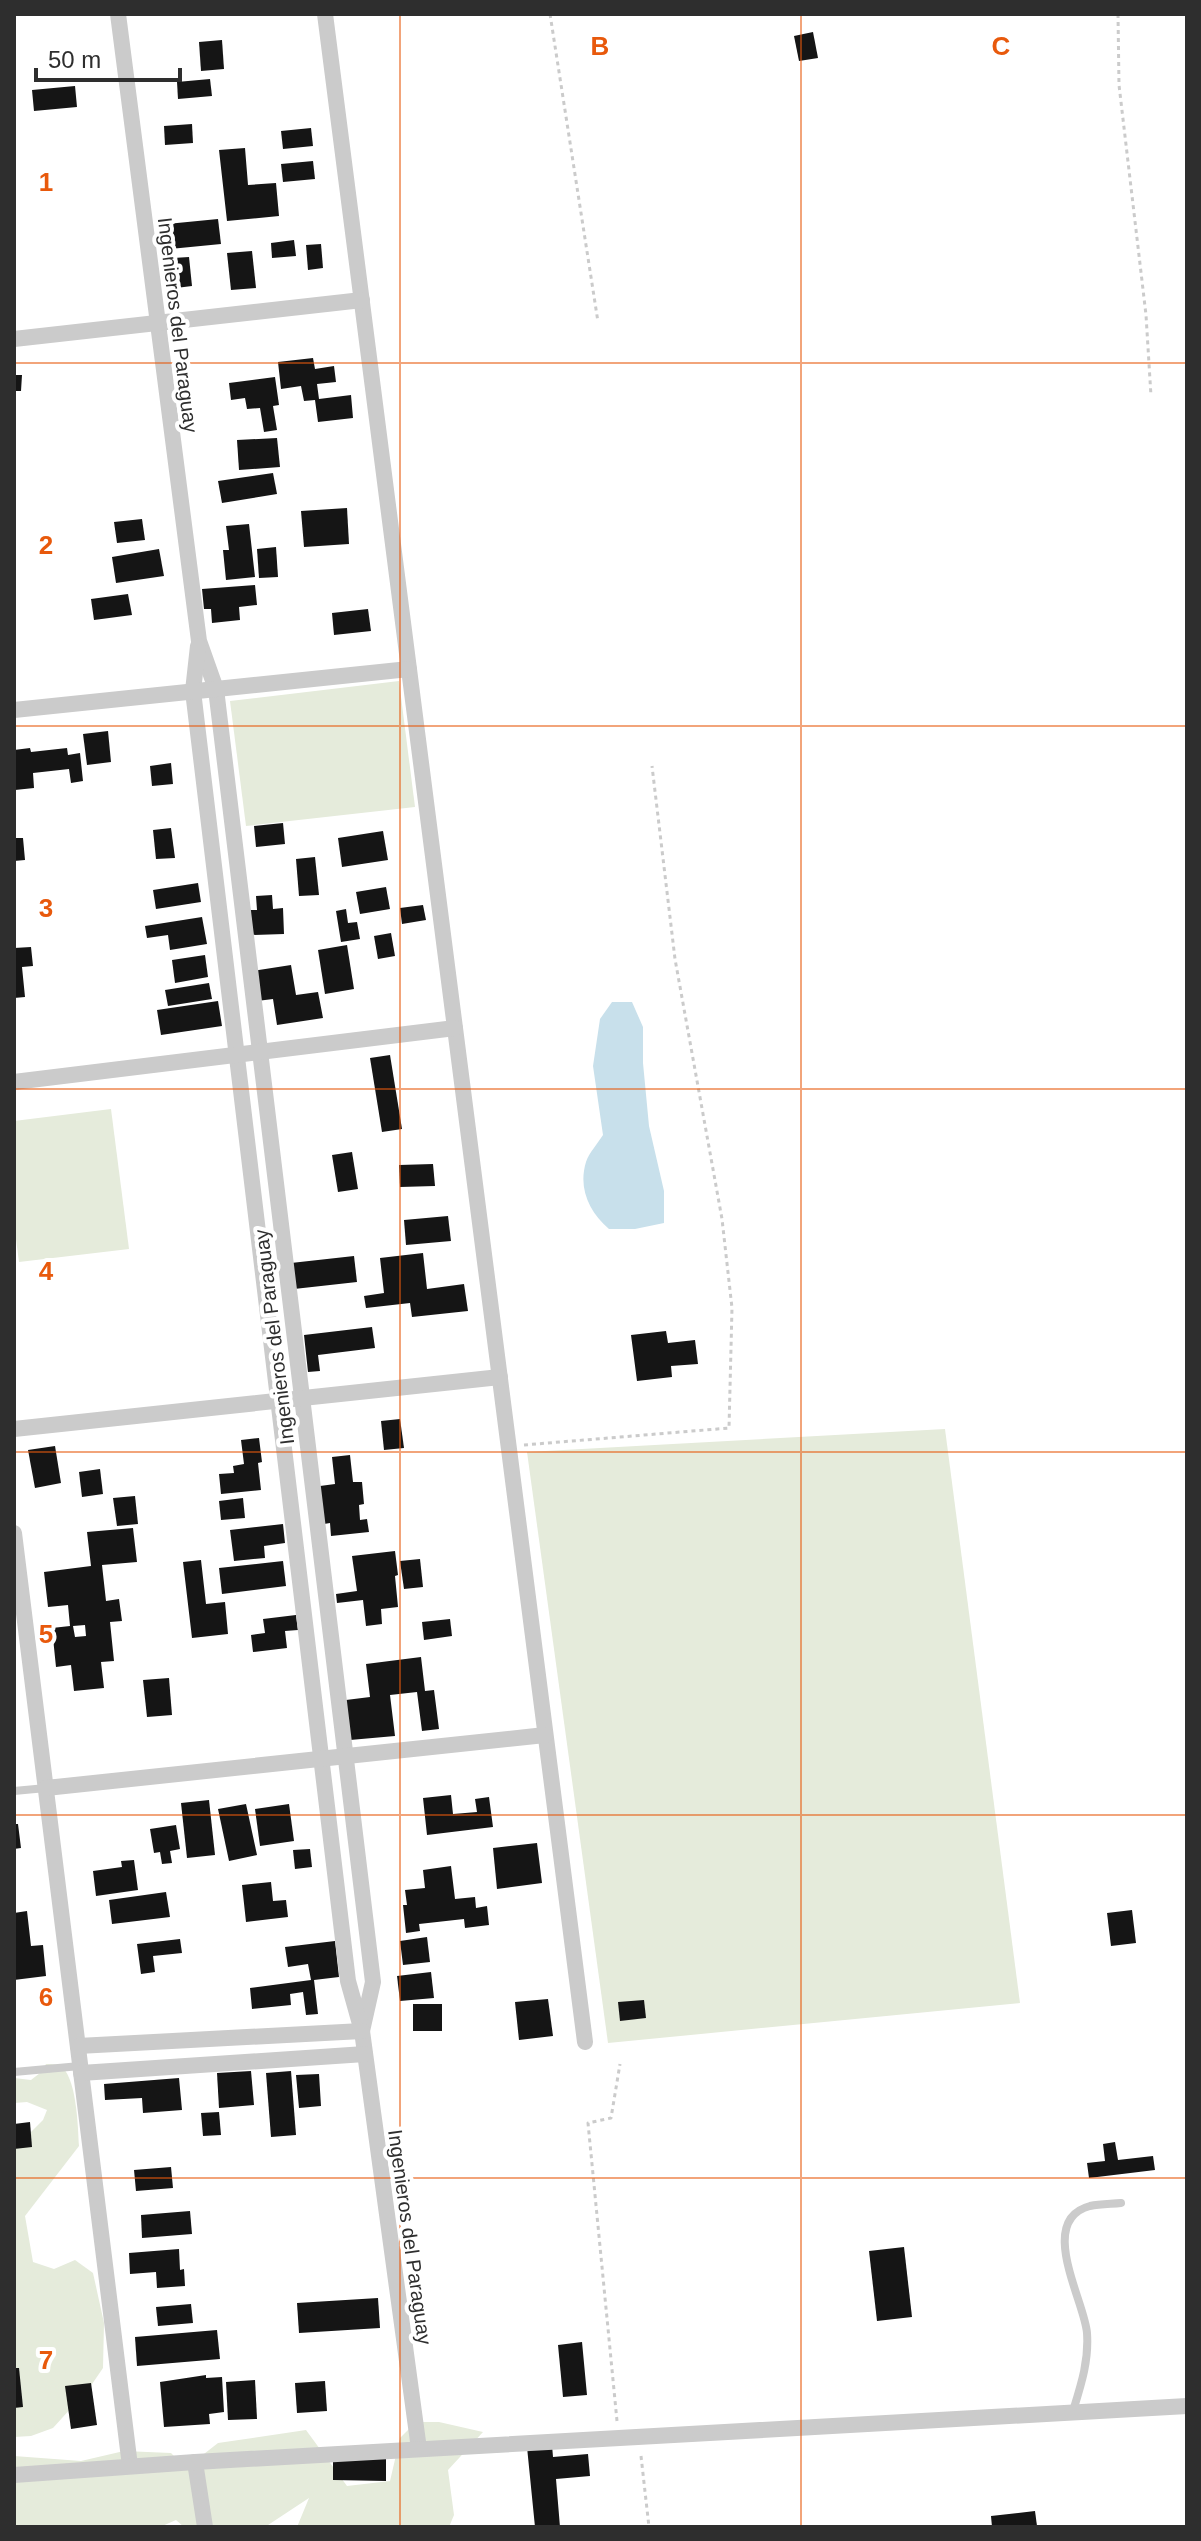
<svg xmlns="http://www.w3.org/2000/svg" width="1201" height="2541" font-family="Arial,sans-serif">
<rect width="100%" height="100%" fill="#fff"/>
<!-- green -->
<g fill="#e5ebdb">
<polygon points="399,681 415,807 246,826 230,701"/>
<polygon points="111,1109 129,1249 19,1262 14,1224 14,1121"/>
<polygon points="945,1429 1020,2003 608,2043 527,1452"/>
<path d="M46,2064c3,0 11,0 13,1 18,9 19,63 20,81l-54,70 8,46 21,7 21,-9 18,13 11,50 -1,45 -13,19 -37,41 -22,8 -17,1v-288l29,-29 4,-10 -20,-8 -13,1v-25l17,2 9,-7z"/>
<polygon points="416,2422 439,2422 483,2432 448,2470 454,2515 449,2527 297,2527 309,2498 265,2527 184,2527 176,2520 160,2527 14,2527 14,2456 81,2461 124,2451 171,2453 186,2468 218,2443 306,2430 347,2486 390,2481 400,2438"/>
</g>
<!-- water -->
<path fill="#c8e0eb" d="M612,1002h20l11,25v36l6,63 15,65v32l-29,6h-26c-20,-17 -31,-41 -23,-67 3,-9 12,-19 17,-27l-10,-69 7,-47z"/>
<!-- building -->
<g fill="#151515" fill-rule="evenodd">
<polygon points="813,32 818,58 799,61 794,36"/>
<polygon points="222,40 224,69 201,71 199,42"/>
<polygon points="210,79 212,96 178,99 177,82"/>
<polygon points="75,86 77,107 34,111 32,90"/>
<polygon points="192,124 193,143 165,145 164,126"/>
<polygon points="311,128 313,146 283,149 281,131"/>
<polygon points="245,148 248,185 276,183 279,216 227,221 219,150"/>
<polygon points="313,161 315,179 283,182 281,164"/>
<polygon points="218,219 221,244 170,249 167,224"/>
<polygon points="294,240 296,256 272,258 271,243"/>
<polygon points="321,244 323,268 308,270 306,245"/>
<polygon points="252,251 256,288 231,290 227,253"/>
<polygon points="189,257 192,286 176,288 173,258"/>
<polygon points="313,358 315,369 334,366 336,382 317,384 319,399 351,395 353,418 318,422 315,400 304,401 301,386 281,389 278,362"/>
<polygon points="14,375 22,375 21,391 14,391"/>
<polygon points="275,377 279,405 273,406 277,430 264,432 260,408 247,409 245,398 231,400 229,383"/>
<polygon points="277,438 280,467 239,470 237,440"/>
<polygon points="273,473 277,494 222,503 218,481"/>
<polygon points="347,508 349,544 304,547 301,511"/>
<polygon points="142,519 145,540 117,543 114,522"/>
<polygon points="249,524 255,577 226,580 223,550 229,550 226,526"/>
<polygon points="276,547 278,577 259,578 257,549"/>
<polygon points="159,549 164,576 116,583 112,557"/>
<polygon points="255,585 257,605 239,607 240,620 212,623 211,609 204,609 202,589"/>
<polygon points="128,594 132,615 94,620 91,599"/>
<polygon points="368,609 371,631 334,635 332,613"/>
<polygon points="108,731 111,762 87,765 83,734"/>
<polygon points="30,748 31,752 67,748 68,755 80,753 83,781 71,783 69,769 33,773 34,788 15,790 14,750"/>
<polygon points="171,763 173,784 152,786 150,766"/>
<polygon points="283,823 285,844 256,847 254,826"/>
<polygon points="171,828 175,858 156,859 153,830"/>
<polygon points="383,831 388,860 342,867 338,838"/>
<polygon points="14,838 23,838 25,860 14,861"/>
<polygon points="315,857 319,895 299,896 296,859"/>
<polygon points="198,883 201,902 156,909 153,890"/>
<polygon points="386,887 390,909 360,914 356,892"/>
<polygon points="272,895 273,909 283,908 284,934 250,935 248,910 257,910 256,896"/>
<polygon points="423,905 426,920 402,924 400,908"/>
<polygon points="346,909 348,923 357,922 360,939 341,942 336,911"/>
<polygon points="202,917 207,944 170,950 168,935 147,938 145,926"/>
<polygon points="391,933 395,956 378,959 374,936"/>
<polygon points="347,945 354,989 325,994 318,950"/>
<polygon points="31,947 33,966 22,967 25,997 14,998 14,948"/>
<polygon points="205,955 208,977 175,983 172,960"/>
<polygon points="291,965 296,995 318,992 323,1018 277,1025 273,999 257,1001 253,971"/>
<polygon points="209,983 212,999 168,1006 165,990"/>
<polygon points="218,1001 222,1026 161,1035 157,1010"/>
<polygon points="390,1055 402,1129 382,1132 370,1058"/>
<polygon points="352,1152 358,1189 338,1192 332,1155"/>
<polygon points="433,1164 435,1186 400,1187 399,1165"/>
<polygon points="448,1216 451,1241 406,1245 404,1220"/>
<polygon points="423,1253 427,1289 464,1284 468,1311 412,1317 410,1303 366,1308 364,1296 384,1293 380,1258"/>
<polygon points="354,1256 357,1282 294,1289 291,1263"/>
<polygon points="372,1327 375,1348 318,1355 320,1371 308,1372 304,1335"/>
<polygon points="666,1331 668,1343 695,1340 698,1364 671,1366 672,1377 637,1381 631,1335"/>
<polygon points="400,1419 404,1448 384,1450 381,1421"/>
<polygon points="259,1438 262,1462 258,1463 261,1490 221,1494 219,1474 234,1473 233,1466 244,1464 241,1440"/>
<polygon points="55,1446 61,1483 35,1488 28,1450"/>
<polygon points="350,1455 353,1482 362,1482 364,1504 359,1505 360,1520 367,1519 369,1532 331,1536 330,1523 324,1524 320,1486 335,1484 332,1457"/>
<polygon points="100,1469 103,1494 82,1497 79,1472"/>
<polygon points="135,1496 138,1524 117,1526 113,1498"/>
<polygon points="243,1498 245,1518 221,1520 219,1501"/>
<polygon points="283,1524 285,1543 264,1546 265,1558 234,1561 230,1530"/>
<path d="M133,1528l4,34 -35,3 4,36 13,-2 3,22 -12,1 4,39 -13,1 3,26 -30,3 -3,-26 -15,2 -4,-39 18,-2 -2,-21 -20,2 -4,-35 47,-6 -4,-34zM85,1625l1,11 -11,1 -2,-11z"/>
<polygon points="395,1551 398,1575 395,1576 398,1607 381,1609 382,1624 366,1626 363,1600 337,1603 336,1594 357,1591 352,1556"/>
<polygon points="420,1559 423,1587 404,1589 400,1561"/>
<polygon points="201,1560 206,1604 225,1602 228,1634 192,1638 183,1562"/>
<polygon points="283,1561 286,1586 222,1594 219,1568"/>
<polygon points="296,1615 298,1630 285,1631 287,1648 253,1652 251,1635 265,1633 263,1619"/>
<polygon points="450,1619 452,1636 424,1640 422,1622"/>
<polygon points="421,1657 425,1691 434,1690 439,1729 422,1731 417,1692 390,1695 395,1736 350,1740 346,1700 370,1697 366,1664"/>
<polygon points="169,1678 172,1715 147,1717 143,1680"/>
<polygon points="451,1795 453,1814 477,1812 475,1799 489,1797 493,1827 427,1835 423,1798"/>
<polygon points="209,1800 215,1855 187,1858 181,1803"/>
<polygon points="246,1804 257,1855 229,1861 218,1809"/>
<polygon points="289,1804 294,1841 260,1846 255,1809"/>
<polygon points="14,1824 18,1824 21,1848 14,1849"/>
<polygon points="176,1825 180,1849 170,1851 172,1863 162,1864 160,1852 154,1853 150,1829"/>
<polygon points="537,1843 542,1883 497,1889 493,1848"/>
<polygon points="310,1849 312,1867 295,1869 293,1850"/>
<polygon points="134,1860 138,1890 96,1896 93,1871 122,1867 121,1861"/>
<polygon points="451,1866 455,1899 475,1897 476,1908 487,1906 489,1925 465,1928 464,1919 419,1924 420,1931 406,1933 403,1905 407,1905 405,1890 425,1888 423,1870"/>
<polygon points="271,1882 273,1901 286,1900 288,1917 246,1922 242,1885"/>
<polygon points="166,1892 170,1917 112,1924 109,1900"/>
<polygon points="1132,1910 1136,1943 1111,1946 1107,1913"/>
<polygon points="27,1911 31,1946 43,1945 46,1976 14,1980 14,1913"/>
<polygon points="427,1937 430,1962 403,1965 400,1941"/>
<polygon points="180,1939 182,1953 153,1956 155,1972 141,1974 137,1944"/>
<polygon points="335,1941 339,1977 314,1980 318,2014 306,2015 303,1992 290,1994 291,2005 252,2009 250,1988 311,1980 308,1964 288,1967 285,1947"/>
<polygon points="431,1972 434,1998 400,2001 397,1976"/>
<polygon points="548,1999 553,2036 519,2040 515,2002"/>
<polygon points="644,2000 646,2018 620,2021 618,2002"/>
<rect x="413" y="2004" width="29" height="27"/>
<polygon points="251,2071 254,2105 219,2108 217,2073"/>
<polygon points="291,2071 296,2135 271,2137 266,2073"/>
<polygon points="319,2074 321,2106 299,2108 296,2075"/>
<polygon points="179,2078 182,2110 143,2113 142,2098 105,2100 104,2084"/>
<polygon points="219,2112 221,2135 203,2136 201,2113"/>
<polygon points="30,2122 32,2147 14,2149 14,2124"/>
<polygon points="1115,2142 1118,2160 1153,2156 1155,2170 1089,2178 1087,2163 1105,2161 1103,2144"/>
<polygon points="171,2167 173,2188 136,2191 134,2170"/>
<polygon points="190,2211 192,2234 142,2238 141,2215"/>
<polygon points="904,2247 912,2317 877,2321 869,2251"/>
<polygon points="179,2249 180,2270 184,2269 185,2286 157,2288 156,2272 130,2274 129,2253"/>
<polygon points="378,2298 380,2328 299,2333 297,2303"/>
<polygon points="191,2304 193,2323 158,2326 156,2307"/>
<polygon points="217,2330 220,2359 137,2366 135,2337"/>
<polygon points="582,2342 587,2395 563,2397 558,2345"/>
<polygon points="14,2368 19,2368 23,2407 14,2408"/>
<polygon points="206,2375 206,2378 222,2377 224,2412 209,2414 210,2424 164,2427 160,2382"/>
<polygon points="255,2380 257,2419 228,2420 226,2382"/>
<polygon points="325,2381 327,2411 297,2413 295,2383"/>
<polygon points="91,2383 97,2425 71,2429 65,2386"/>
<polygon points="552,2445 553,2457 588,2454 590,2476 556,2479 560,2527 535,2527 527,2447"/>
<polygon points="333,2455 386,2455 386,2481 333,2480"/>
<polygon points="1035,2511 1037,2526 992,2527 991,2516"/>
</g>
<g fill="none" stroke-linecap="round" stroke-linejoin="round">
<!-- path -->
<g stroke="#cbcbcb" stroke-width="3" stroke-dasharray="4 4" stroke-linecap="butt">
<polyline points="550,14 598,322"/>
<polyline points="1118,14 1119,85 1146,315 1151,396"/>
<polyline points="524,1445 729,1428 732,1308 722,1219 675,959 652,766"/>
<polyline points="617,2421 588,2123 611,2118 620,2064"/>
<polyline points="641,2456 649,2527"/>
</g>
<!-- lane -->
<g stroke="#cbcbcb" stroke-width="8">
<polyline points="14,1791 46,1788"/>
<polyline points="14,2072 80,2066"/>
<path d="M1073,2411c8,-26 16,-50 14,-78 -2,-31 -51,-113 3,-127 10,-2 21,-2 31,-3"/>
</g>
<!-- street -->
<g stroke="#cbcbcb" stroke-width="16">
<polyline points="118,14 199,641 216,689 373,1982 362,2031"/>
<polyline points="325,14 585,2042"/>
<polyline points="14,339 362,300"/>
<polyline points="198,646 193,691 348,1981 362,2031 419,2449"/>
<polyline points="14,710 409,669"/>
<polyline points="14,1082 455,1028"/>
<polyline points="14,1429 500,1377"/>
<polyline points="14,1533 130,2466"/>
<polyline points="46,1788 545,1735"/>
<polyline points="78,2046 362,2031"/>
<polyline points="81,2073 365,2054"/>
<polyline points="195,2462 205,2527"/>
<polyline points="14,2475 195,2462 1187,2406"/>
</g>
</g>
<!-- grid -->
<path fill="none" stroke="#e8590c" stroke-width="2" stroke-opacity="0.55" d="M400,14v2513M801,14v2513M14,363h1173M14,726h1173M14,1089h1173M14,1452h1173M14,1815h1173M14,2178h1173"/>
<g text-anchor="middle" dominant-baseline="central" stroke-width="8" stroke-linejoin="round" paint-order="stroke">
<!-- street labels -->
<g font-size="20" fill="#2e2e2e" stroke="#fff">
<text transform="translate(178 325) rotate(83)">Ingenieros del Paraguay</text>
<text transform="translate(274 1337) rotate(-97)">Ingenieros del Paraguay</text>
<text transform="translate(410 2237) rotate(82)">Ingenieros del Paraguay</text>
</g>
</g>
<g font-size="26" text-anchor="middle" font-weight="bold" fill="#e8590c" stroke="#fff" stroke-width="8" stroke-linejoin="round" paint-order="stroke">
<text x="600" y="55">B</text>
<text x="1001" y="55">C</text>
<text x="46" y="191">1</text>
<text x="46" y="554">2</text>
<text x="46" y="917">3</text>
<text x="46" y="1280">4</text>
<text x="46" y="1643">5</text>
<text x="46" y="2006">6</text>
<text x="46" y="2369">7</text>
</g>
<!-- border -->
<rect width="1201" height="2541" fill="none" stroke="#2e2e2e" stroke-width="32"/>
<!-- scale -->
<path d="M36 68v12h144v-12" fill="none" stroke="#2e2e2e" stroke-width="4"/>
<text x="48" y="68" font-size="24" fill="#2e2e2e" stroke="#ffffff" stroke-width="6" paint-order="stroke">50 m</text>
</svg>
